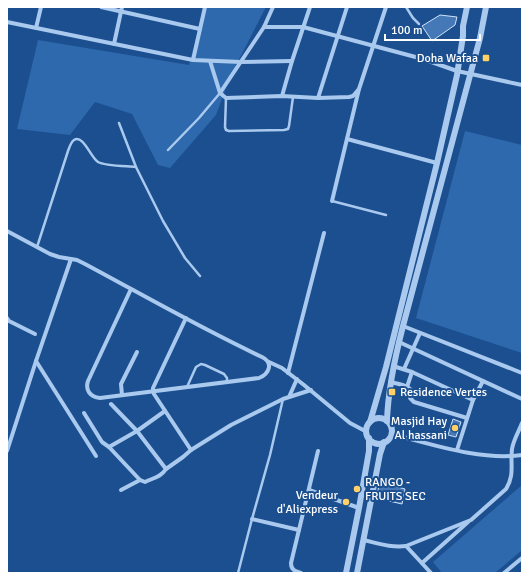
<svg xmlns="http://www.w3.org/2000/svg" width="529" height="580" font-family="Signika,sans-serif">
<rect width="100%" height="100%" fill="#1b4f8f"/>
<!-- green -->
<g fill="#2e69ad">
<polygon points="204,7 266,7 230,77 216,115 170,168 158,165 132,114 95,102 70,135 17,129 38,40 189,65"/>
<polygon points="465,131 522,145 522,353 416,318"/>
<polygon points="522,485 522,550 495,573 442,573 433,562"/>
</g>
<!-- building -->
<g fill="#4478b7" stroke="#cfe3fa">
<polygon points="440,15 457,17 455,25 432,41 422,26"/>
<polygon points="453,419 461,422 456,437 448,435"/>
<polygon points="380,482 405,489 402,504 376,498"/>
</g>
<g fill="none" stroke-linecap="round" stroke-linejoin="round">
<!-- service -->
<g stroke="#a9c9ee" stroke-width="2.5">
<polyline points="406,7 413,18 419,24"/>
<polyline points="226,98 225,127 226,130 229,131 284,130 288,129 289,126 293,97"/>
<polyline points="119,123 136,167 163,221 185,258 200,276"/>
<polyline points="168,150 199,118 220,93"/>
<polyline points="332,201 386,215"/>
<path d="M37,247l31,-96c1,-3 3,-9 6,-11 9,-6 17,18 24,22 7,4 28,4 38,5"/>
<polyline points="187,387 196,367 201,364 205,365 224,374 227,378 227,382"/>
<polyline points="238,573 252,519 270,455 283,399"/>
</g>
<!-- minor -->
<g stroke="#a9c9ee" stroke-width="4">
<polyline points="101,7 200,29"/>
<polyline points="7,22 193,60 241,62 292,61"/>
<polyline points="264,27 303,27 423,59 457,71 522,85"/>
<polyline points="36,28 41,7"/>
<polyline points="114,44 122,7"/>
<polyline points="193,60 205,7"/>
<polyline points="210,61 220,93 226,98 282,96 318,98 349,97 353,96 359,89 386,7"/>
<polyline points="220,93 264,27 273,7"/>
<polyline points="282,96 292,61 310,7"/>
<polyline points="318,98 347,7"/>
<polyline points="347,139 437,163"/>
<polyline points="332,201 359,89"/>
<path d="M7,231l43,23 9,3 18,3 8,4c58,31 117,65 177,93 12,6 7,17 -3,21l-159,20c-10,-1 -15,-8 -12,-17l43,-92"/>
<polyline points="7,318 9,321 35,334"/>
<polyline points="186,318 153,388 153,391 154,394 191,450"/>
<polyline points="403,326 522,373"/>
<polyline points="399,342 522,399"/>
<polyline points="36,361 96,456"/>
<polyline points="269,362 282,368 304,385 350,423 367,432"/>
<polyline points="393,366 412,372 473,400"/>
<polyline points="404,369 420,333"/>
<polyline points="288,373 324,233"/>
<path d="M390,382c8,2 19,3 22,10l-2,6 4,4 53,16"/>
<polyline points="407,387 412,372"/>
<polyline points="122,395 121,384 137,352"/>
<polyline points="289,397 297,379"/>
<polyline points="111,404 137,431 166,469 183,457 191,450 231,425 283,399 311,390"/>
<polyline points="84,413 102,442 109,447 137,431 165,411"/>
<path d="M391,434c40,10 90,27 131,21"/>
<polyline points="109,447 140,480"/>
<polyline points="457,450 473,400 483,381"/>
<polyline points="7,451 36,361 71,259"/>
<path d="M121,490l19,-10 5,2c8,-4 16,-5 21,-13"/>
<polyline points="309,490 359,508"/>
<polyline points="252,519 299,530"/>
<path d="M363,540c14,3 28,8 43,6l65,-26 35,-31c9,-15 4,-24 6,-40 1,-8 7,-18 10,-26"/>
<polyline points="406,546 431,573"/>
<polyline points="422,563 468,522"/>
<path d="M301,573c-6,-2 -10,-3 -10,-10l27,-112"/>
<polyline points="504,573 522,558"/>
</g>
<!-- tertiary -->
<g stroke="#a9c9ee" stroke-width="6">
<circle cx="379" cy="431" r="13"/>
<path d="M387,421c1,-33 8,-64 16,-95l77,-288 6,-31"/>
<polyline points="370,422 386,367 437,163 457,75 463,36 463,26 467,7"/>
<polyline points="346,573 359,508 369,451 369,438"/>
<polyline points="357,573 380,454 384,442"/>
</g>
</g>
<!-- markers -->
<g fill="#ffd166" stroke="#1b4f8f" stroke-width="1.5">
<rect x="482" y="54" width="8" height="8" rx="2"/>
<rect x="388" y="388" width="8" height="8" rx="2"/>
<circle cx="455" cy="428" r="4"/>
<circle cx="357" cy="489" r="4"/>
<circle cx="346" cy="502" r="4"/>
</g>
<g text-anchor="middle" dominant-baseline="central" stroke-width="4" stroke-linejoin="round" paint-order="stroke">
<!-- poi labels -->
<g font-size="12" fill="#fff" stroke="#1b4f8f" text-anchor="end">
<text x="478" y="58">Doha Wafaa</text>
<text x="400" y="392" text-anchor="start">Residence Vertes</text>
<text x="447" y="421">Masjid Hay<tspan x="447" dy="14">Al hassani</tspan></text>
<text x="365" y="482" text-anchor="start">RANGO -<tspan x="365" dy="14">FRUITS SEC</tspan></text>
<text x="338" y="495">Vendeur<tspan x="338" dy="14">d'Aliexpress</tspan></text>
</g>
</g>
<!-- border -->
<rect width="529" height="580" fill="none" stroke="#ffffff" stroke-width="16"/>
<!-- scale -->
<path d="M385 34v6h95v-6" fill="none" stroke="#ffffff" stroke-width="2"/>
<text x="391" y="34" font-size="12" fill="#ffffff" stroke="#1b4f8f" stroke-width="3" paint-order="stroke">100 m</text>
</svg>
